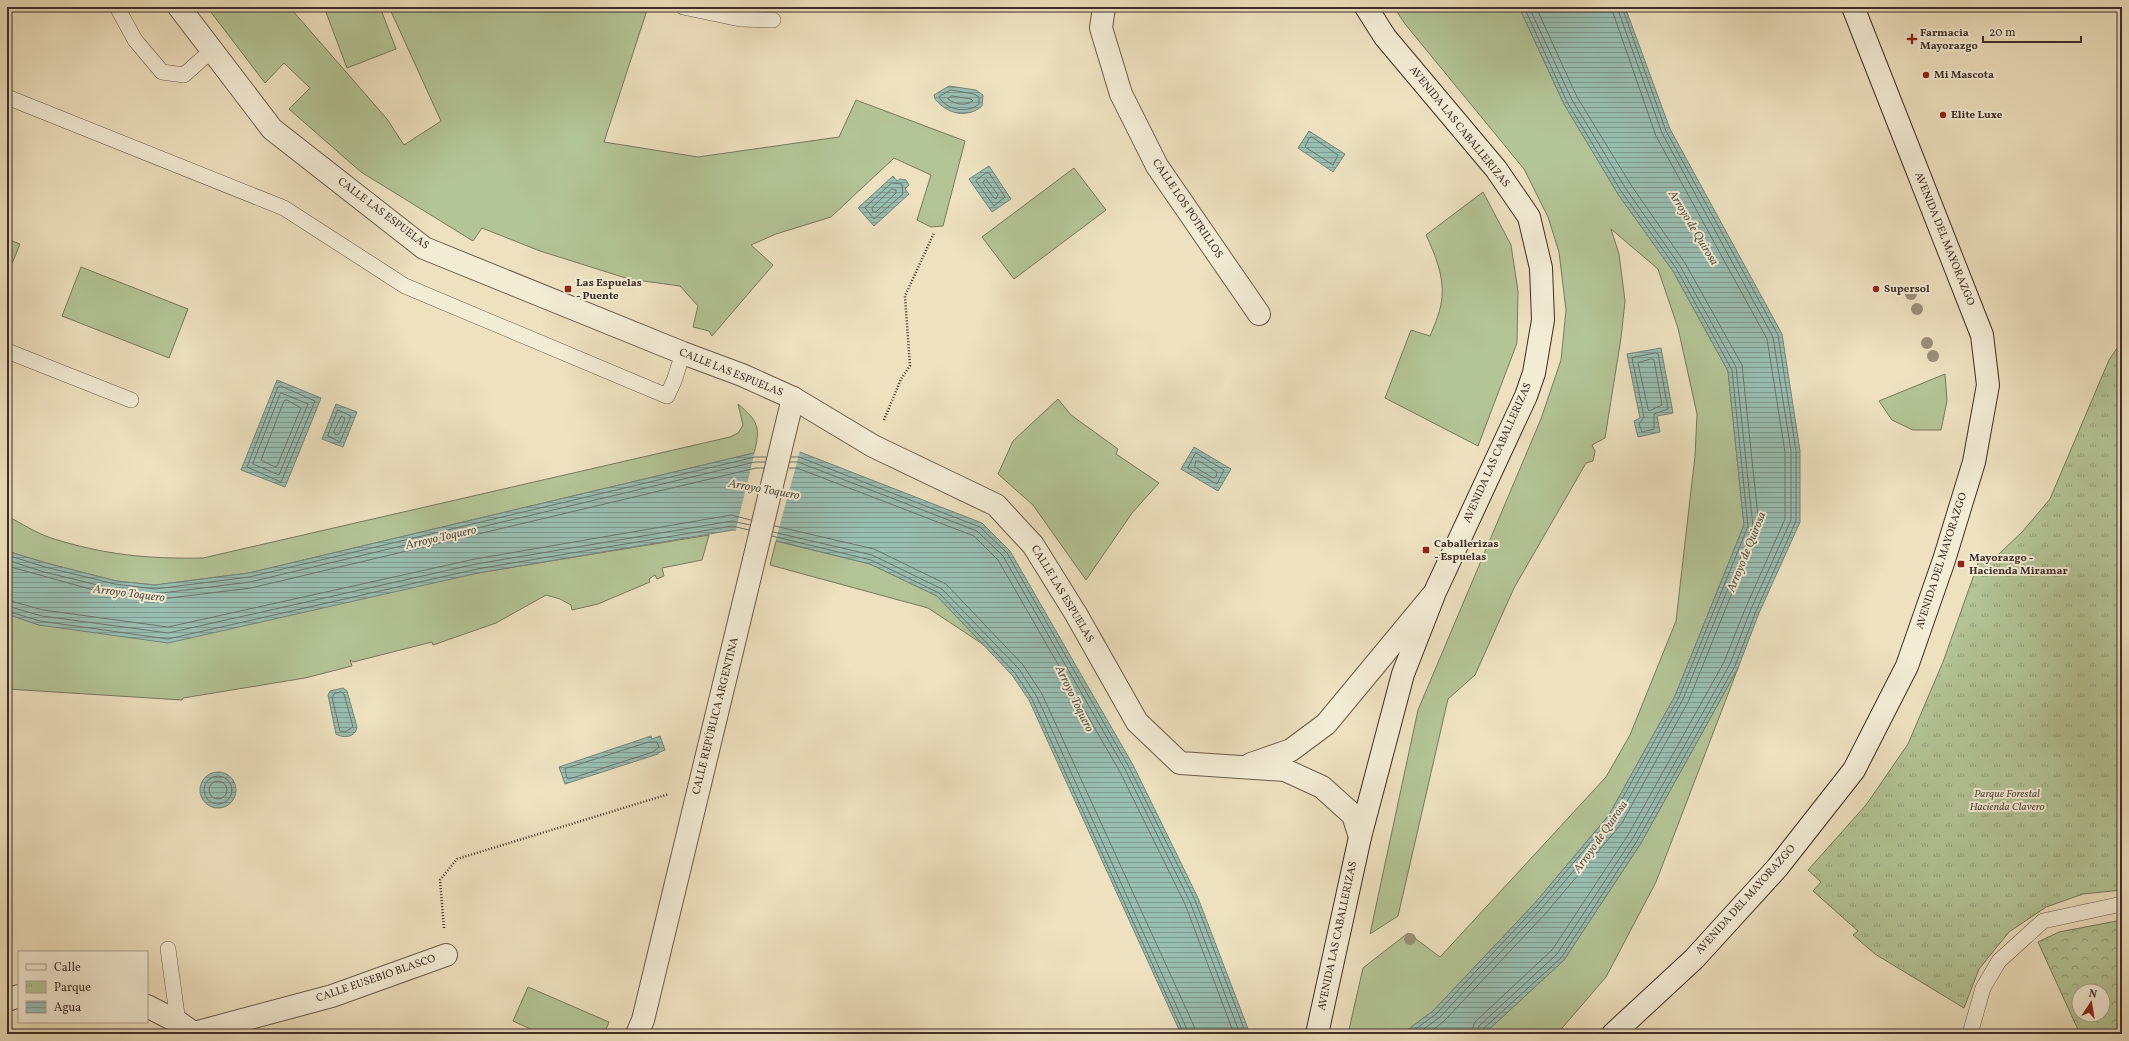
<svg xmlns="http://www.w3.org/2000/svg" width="2129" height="1041" font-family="Vollkorn,serif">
<defs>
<pattern id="forest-crowns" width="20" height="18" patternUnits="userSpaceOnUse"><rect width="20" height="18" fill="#b3c496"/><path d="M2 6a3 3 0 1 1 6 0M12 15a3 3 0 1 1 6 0" fill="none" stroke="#93a07a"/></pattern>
<pattern id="park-tufts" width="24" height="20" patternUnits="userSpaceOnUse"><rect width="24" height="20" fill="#b3c496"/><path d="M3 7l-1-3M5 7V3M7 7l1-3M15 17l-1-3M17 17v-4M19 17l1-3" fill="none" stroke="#93a07a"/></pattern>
<pattern id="water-rules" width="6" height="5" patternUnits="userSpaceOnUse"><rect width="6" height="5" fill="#99beb2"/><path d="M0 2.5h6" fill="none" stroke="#7e9b91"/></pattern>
</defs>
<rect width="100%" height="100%" fill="#ede1bf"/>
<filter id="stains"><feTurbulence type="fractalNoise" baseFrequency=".005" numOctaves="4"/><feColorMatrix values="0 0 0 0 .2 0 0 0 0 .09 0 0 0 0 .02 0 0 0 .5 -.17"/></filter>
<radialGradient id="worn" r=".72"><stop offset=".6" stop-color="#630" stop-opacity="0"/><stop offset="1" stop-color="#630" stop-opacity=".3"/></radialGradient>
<!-- green -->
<g fill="#b3c496" stroke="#78795e">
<polygon points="207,7 283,7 292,10 387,119 404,145 441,121 389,7 648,7 604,142 698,157 839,137 856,100 965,141 943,226 931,227 917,220 931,175 894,158 831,217 776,234 751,245 773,265 712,336 709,331 693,327 698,306 680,286 629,279 540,251 482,228 473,241 361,172 289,109 310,88 284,63 265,83"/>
<polygon points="324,7 380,7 396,49 347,68"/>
<polygon points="1394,7 1519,7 1564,104 1618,194 1673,271 1728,371 1744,525 1675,696 1609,815 1535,903 1433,1011 1402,1034 1348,1034 1363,968 1408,933 1440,957 1606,777 1630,735 1676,621 1695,456 1697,414 1678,328 1658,269 1611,229 1619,254 1625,301 1621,338 1605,438 1592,445 1595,451 1593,461 1586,463 1514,588 1475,675 1448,699 1398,916 1370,934 1418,710 1541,419 1561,360 1566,310 1559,252 1548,217 1524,169 1405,24"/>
<polygon points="1074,168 1106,210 1014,279 982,237"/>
<path d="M1483,192l28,53 7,46 -1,52 -39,103 -93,-48 26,-68 19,6c5,-12 11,-26 12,-39 2,-21 -7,-43 -16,-62z"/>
<polygon points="7,239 20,244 7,276"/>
<polygon points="81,267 188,309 169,358 62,316"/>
<polygon points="1945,374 1947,401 1941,430 1913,430 1892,420 1879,401"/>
<polygon points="1058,399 1071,415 1118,449 1116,454 1159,483 1132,513 1086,580 1033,505 998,474 1013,441"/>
<path d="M738,404c20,17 23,23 16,49l-505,120 -94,12 -39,-4 -70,-18 -39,-12v-35c14,7 29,17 44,22 54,17 97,21 152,20l527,-121 8,-4 5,-8z"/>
<polygon points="709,535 702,560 662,568 664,576 657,579 655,575 649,579 650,582 598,604 572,610 571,605 560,599 546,595 496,623 433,645 432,642 353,662 350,660 352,666 305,678 183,698 182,700 7,689 7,614 39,625 478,573"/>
<polygon points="776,541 870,564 937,596 984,645 928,608 770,565"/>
<polygon points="1738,668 1656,882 1606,977 1557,1034 1484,1034 1564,960 1641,843"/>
<polygon points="528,987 609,1022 604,1034 542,1034 513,1021"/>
</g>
<!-- forest -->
<path fill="url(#forest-crowns)" stroke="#78795e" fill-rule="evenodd" d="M2122,920v108l-14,6h-28l-42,-92 21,-10zM2079,991h24v24h-24z"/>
<!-- park -->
<polygon fill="url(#park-tufts)" stroke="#78795e" points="2122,341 2122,890 2083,894 2046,907 2009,932 1979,969 1964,1008 1875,954 1853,935 1858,931 1813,891 1821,882 1808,870 1866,805 1908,744 1943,662 1981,555 1998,555 2023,531 2050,499 2109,360"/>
<!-- water -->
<g fill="url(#water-rules)" stroke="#75847a">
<polygon points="1519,7 1625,7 1670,129 1782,334 1800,451 1800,522 1759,613 1738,668 1641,843 1564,960 1484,1034 1402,1034 1433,1011 1535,903 1609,815 1675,696 1744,525 1728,371 1673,271 1618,194 1564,104"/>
<path d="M949,86l27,4 7,5 -1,11c-15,13 -35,8 -47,-7l-1,-4z"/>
<polygon points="1309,131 1345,154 1333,172 1298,148"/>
<polygon points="989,166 1011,199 992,212 969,179"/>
<polygon points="893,176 897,181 900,179 906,180 909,185 905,189 909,194 874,226 858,208"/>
<polygon points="1661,348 1673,413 1657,416 1660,432 1638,437 1634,421 1640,418 1627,354"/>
<polygon points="277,380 321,398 285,487 241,470"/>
<polygon points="336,404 357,412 343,447 322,439"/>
<polygon points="1194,447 1231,469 1218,491 1181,469"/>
<polygon points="800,452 982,523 1010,551 1133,765 1198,898 1250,1034 1181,1034 1029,700 1012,675 937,596 870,564 733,530 478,573 168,643 39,625 7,614 7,551 46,563 116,581 155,585 249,573 754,453"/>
<path d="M343,688l4,3 10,36c-1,10 -13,12 -21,7l-8,-39 2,-4z"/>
<polygon points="651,736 652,739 660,736 665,750 658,753 658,754 565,784 559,767"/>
<circle cx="218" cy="790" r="18"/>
</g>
<!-- pier -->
<polygon fill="#ede1bf" points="755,451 800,451 775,543 735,533"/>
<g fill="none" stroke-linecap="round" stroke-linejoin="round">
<!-- shore -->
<g stroke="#6c766c" stroke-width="1">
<path d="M951,90l23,4 5,3v7c-12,10 -33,6 -40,-7z"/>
<path d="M952,96l19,3 2,2c-8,5 -17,4 -25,-2z"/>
<polygon points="1312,137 1338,155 1333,165 1305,147 1309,138"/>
<polygon points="986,173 989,173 1005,197 994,206 976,181"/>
<polygon points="986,179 998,195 996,199 994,198 983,183"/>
<polygon points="892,183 902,184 903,194 874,219 865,208"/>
<polygon points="892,189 896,190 896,193 876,212 873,212 872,208"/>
<polygon points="1656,353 1658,354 1668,409 1654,414 1654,429 1642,432 1639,424 1644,417 1632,358"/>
<polygon points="1652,359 1654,360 1662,405 1649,411 1648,409 1638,363"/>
<polygon points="281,386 315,401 281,482 247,467 278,387"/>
<polygon points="281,393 308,404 279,475 253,464"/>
<polygon points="287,400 301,408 277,466 275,467 261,460 284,401"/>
<polygon points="338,410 351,416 340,442 328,436"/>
<polygon points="342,416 345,419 339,434 336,435 334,432"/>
<polygon points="1196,453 1224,470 1217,484 1188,468"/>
<polyline points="791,457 799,457 980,527 1007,553 1129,767 1195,900 1246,1034"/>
<polygon points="1196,461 1199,461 1217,472 1216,477 1213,478 1195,467"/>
<polyline points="790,462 798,462 977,531 1003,556 1125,769 1190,902 1240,1034"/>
<polyline points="789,468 797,468 974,536 998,560 1120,772 1185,904 1234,1034"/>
<polyline points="775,526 874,549 946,584 1023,665 1042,694 1194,1026 1195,1034"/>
<polyline points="773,532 872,555 942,589 1019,669 1037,697 1189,1034"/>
<polyline points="772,536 871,560 939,593 1015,673 1032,699 1184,1034"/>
<polyline points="7,555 45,567 115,584 155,589 249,577 755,457 766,457"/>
<polyline points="7,560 44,572 114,589 154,594 250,582 755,462 765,462"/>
<polyline points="7,566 112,595 153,600 251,588 756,468 764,468"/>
<polyline points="7,600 43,610 168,627 475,559 731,515 751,520"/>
<polyline points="7,606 42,616 168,633 476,564 732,521 750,525"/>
<polyline points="7,611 40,621 168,639 477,569 732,526 749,530"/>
<polygon points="341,692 344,694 353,727 345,732 340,731 332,697 334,694"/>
<polygon points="649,742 657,742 659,747 653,752 569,779 567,778 565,769"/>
<circle cx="218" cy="790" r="14"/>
<circle cx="218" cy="790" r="9"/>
<polyline points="1409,1034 1436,1014 1537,906 1612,817 1679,697 1748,526 1732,370 1676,268 1621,191 1567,102 1524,7"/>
<polyline points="1417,1034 1440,1017 1541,909 1617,820 1683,699 1753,527 1736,367 1680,266 1626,189 1572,100 1529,7"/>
<polyline points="1428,1034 1444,1021 1546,913 1622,823 1688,702 1759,526 1742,365 1685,263 1631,185 1577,97 1536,7"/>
<polyline points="1470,1034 1475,1022 1552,950 1628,835 1724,662 1746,607 1785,519 1785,452 1767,339 1656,136 1611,7"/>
<polyline points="1476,1034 1479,1026 1557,954 1633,838 1730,664 1751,609 1791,520 1791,451 1773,337 1662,133 1617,7"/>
<polyline points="1481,1034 1483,1029 1561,958 1637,841 1735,666 1756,611 1796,521 1796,451 1778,335 1666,131 1622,7"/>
</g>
<defs>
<g id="lane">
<polyline points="117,7 135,40 162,72 184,75 212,50"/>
<polyline points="683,7 740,19 773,20"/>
<polyline points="7,97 284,208 405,286 667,396 674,381 683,353"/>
<polyline points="7,351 131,400"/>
<polyline points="168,949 178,1022"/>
<polyline points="1970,1034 1983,988 1999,961 2043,921 2122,904"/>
</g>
<g id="street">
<polyline points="179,7 272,129 424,248 683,353 742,375 793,398 873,446 996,505 1033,545 1076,614 1137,722 1180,763 1285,770 1322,787 1353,815 1360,837"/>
<polyline points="1104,7 1101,28 1121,94 1157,166 1259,314"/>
<polyline points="1251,764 1291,750 1326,724 1432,596"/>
<polyline points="7,1000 19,996"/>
<polyline points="147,1006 178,1022 195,1034"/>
<polyline points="194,1033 332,996 446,955"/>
<polyline points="637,1034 643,1020 793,398"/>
</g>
<g id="secondary">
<polyline points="1317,1034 1360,837 1403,674 1435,592 1526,396 1534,373 1543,320 1541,268 1529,217 1496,169 1385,37 1366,7"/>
<polyline points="1613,1034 1694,959 1777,868 1854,770 1907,666 1944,560 1974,462 1988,385 1982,335 1853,7"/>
</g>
</defs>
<!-- lane casing -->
<use href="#lane" stroke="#6a5b4c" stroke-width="16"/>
<!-- street casing -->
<use href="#street" stroke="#6a5b4c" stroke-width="24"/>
<!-- secondary casing -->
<use href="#secondary" stroke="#3e2e26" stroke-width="24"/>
<!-- path -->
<g stroke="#3e2e26" stroke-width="2.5" stroke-dasharray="1 2" stroke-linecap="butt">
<polyline points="884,420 901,379 910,366 905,296 934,233"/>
<polyline points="444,928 440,880 457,859 669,794"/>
</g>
<!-- lane -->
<use href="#lane" stroke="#f3ecd5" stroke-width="15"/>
<!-- street -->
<use href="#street" stroke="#f3ecd5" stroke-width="22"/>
<!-- secondary -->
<use href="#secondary" stroke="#f3ecd5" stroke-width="22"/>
</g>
<!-- trees -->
<g fill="#998f77">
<circle cx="1911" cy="294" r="6"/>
<circle cx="1917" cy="309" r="6"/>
<circle cx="1927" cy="343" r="6"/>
<circle cx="1933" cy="356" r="6"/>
<circle cx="1410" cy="939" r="6"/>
</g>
<!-- markers -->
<g fill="#8f2418" stroke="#f3ecd5" stroke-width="1.5">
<path d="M1910 33h4v4h4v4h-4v4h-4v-4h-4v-4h4z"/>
<circle cx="1926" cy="75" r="4"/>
<circle cx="1943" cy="115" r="4"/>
<rect x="564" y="285" width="8" height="8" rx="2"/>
<circle cx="1876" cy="289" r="4"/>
<rect x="1422" y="546" width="8" height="8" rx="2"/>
<rect x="1957" y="560" width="8" height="8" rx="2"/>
</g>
<g text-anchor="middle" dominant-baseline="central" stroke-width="4" stroke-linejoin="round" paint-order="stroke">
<!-- poi labels -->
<g font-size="11" font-weight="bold" fill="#3e2e26" stroke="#f3ecd5" text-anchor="start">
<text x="1920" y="33">Farmacia<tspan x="1920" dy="13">Mayorazgo</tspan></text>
<text x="1934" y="75">Mi Mascota</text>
<text x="1951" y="115">Elite Luxe</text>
<text x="576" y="283">Las Espuelas<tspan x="576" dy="13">- Puente</tspan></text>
<text x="1884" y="289">Supersol</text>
<text x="1434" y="544">Caballerizas<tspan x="1434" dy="13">- Espuelas</tspan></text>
<text x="1969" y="558">Mayorazgo -<tspan x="1969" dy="13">Hacienda Miramar</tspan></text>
</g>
<!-- street labels -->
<g font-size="11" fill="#3e2e26" stroke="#f3ecd5">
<text transform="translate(1459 127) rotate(51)">AVENIDA LAS CABALLERIZAS</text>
<text transform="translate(1187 209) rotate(56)">CALLE LOS POTRILLOS</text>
<text transform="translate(383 214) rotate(37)">CALLE LAS ESPUELAS</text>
<text transform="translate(1944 239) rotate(68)">AVENIDA DEL MAYORAZGO</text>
<text transform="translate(731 373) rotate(22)">CALLE LAS ESPUELAS</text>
<text transform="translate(1498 453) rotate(-66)">AVENIDA LAS CABALLERIZAS</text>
<text transform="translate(1942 561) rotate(-72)">AVENIDA DEL MAYORAZGO</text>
<text transform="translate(1062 594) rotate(59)">CALLE LAS ESPUELAS</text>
<text transform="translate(716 716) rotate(-76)">CALLE REPÚBLICA ARGENTINA</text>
<text transform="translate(1746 900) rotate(-48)">AVENIDA DEL MAYORAZGO</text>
<text transform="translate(1338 936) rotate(-78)">AVENIDA LAS CABALLERIZAS</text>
<text transform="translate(376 979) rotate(-19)">CALLE EUSEBIO BLASCO</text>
</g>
<!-- park labels -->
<g font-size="11" font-style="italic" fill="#554c3c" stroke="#f3ecd5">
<text x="2007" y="794">Parque Forestal<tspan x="2007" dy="13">Hacienda Clavero</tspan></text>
</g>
<!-- water labels -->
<g font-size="12" font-style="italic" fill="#555249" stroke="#f3ecd5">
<text transform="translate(1693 228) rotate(59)">Arroyo de Quirosa</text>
<text transform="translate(764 490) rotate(10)">Arroyo Toquero</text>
<text transform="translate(441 538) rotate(-13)">Arroyo Toquero</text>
<text transform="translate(1747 552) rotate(-68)">Arroyo de Quirosa</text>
<text transform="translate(129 594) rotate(7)">Arroyo Toquero</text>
<text transform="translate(1074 699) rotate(64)">Arroyo Toquero</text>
<text transform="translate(1601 837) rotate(-55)">Arroyo de Quirosa</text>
</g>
</g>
<!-- margin -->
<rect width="2129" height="1041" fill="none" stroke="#ede1bf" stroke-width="24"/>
<rect x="8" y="8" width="2113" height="1025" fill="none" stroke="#3e2e26" stroke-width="2"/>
<rect x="12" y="12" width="2105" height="1017" fill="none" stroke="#3e2e26"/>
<!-- legend -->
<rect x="18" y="951" width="130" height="72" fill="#f3ecd5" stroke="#aba08f"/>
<rect x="26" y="964" width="20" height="6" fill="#f3ecd5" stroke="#aba08f"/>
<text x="54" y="971" font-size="12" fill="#3e2e26">Calle</text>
<rect x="26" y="981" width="20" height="12" fill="url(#park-tufts)" stroke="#aba08f"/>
<text x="54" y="991" font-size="12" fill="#3e2e26">Parque</text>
<rect x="26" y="1001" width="20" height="12" fill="url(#water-rules)" stroke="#aba08f"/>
<text x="54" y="1011" font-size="12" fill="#3e2e26">Agua</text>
<!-- north arrow -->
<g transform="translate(2091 1003) rotate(12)"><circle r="19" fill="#f3ecd5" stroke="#aba08f"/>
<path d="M0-3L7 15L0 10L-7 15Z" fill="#8f2418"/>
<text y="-6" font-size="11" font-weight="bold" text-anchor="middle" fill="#3e2e26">N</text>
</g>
<!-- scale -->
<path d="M1983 36v6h98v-6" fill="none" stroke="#3e2e26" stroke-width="2"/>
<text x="1989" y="36" font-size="12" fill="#3e2e26" stroke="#f3ecd5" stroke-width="3" paint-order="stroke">20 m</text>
<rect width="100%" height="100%" filter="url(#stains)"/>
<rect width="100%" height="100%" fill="url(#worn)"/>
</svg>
